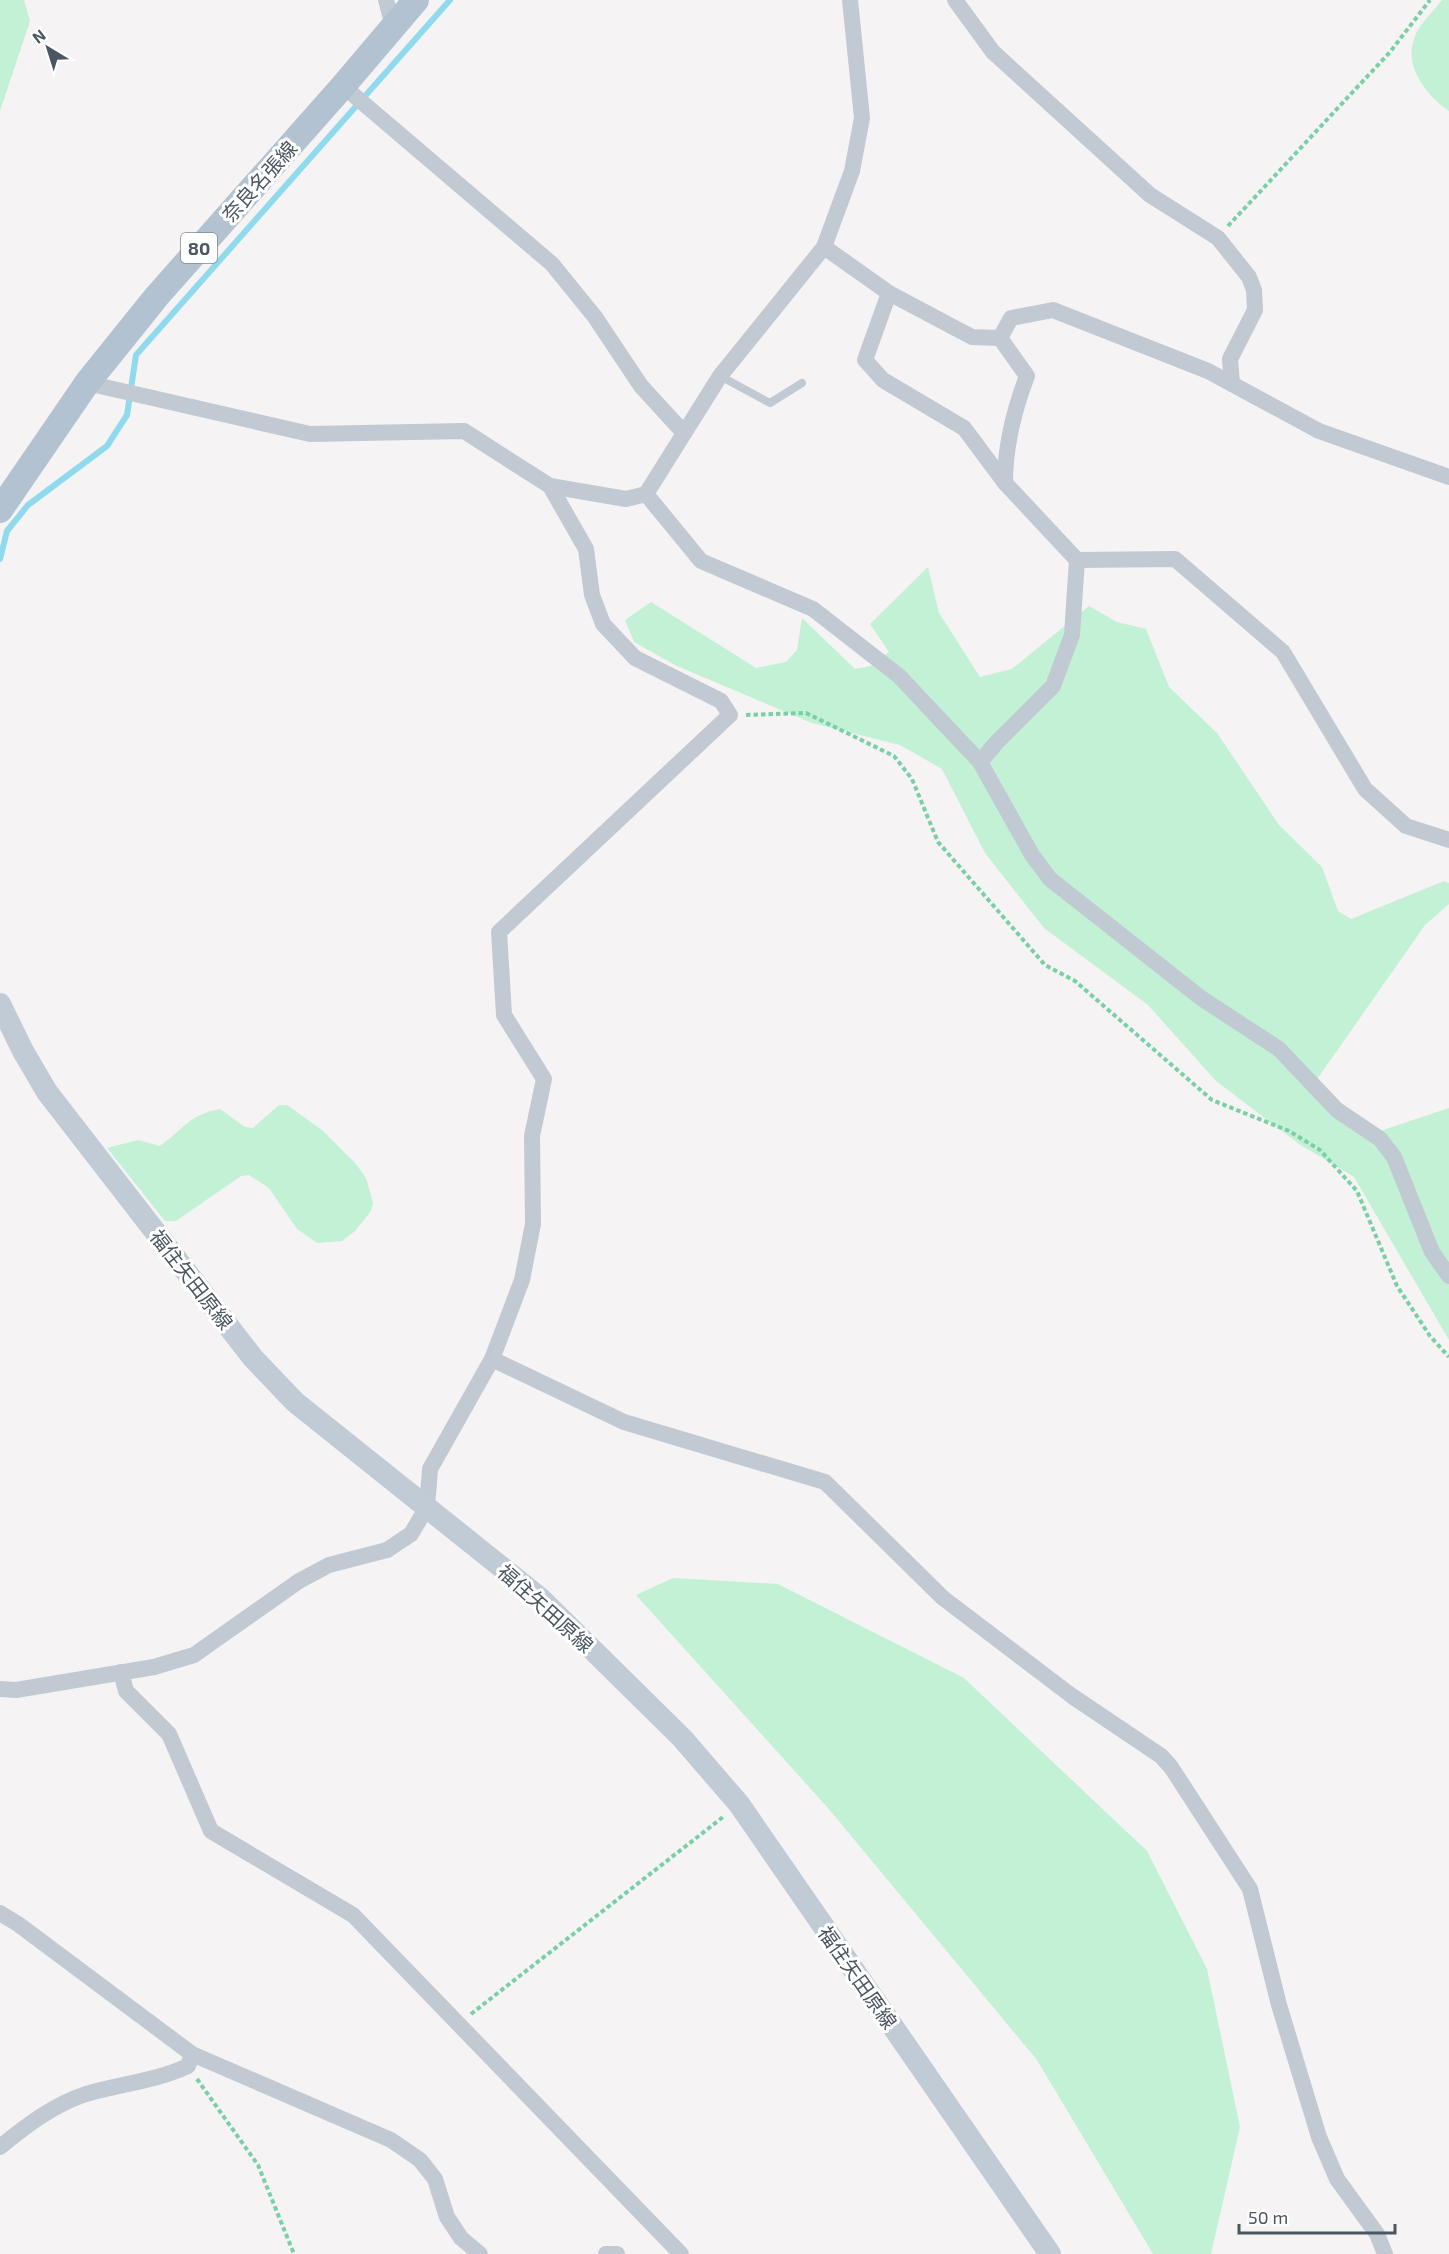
<svg xmlns="http://www.w3.org/2000/svg" width="1449" height="2254" font-family="'Exo 2','Noto Sans JP',sans-serif">
<rect width="100%" height="100%" fill="#f5f3f3"/>
<!-- green -->
<g fill="#c3f1d5">
<polygon points="0,0 24,0 30,21 0,111"/>
<path d="M1442,0h7v111c-22,-15 -45,-44 -35,-72 4,-14 19,-27 28,-39z"/>
<polygon points="928,567 939,613 980,677 1012,669 1089,606 1117,622 1146,629 1169,687 1217,733 1279,825 1322,867 1338,911 1351,919 1444,881 1449,883 1449,904 1425,925 1313,1085 1362,1137 1449,1108 1449,1340 1354,1177 1299,1144 1216,1081 1148,1005 1044,928 985,853 942,769 900,745 812,723 677,666 634,642 625,620 651,602 756,668 786,662 797,650 802,618 855,669 871,666 889,652 870,624"/>
<path d="M279,1105h8l35,25 34,34 10,14 7,25 -2,8 -16,20 -13,10 -25,2 -20,-14 -28,-41 -20,-13 -8,1 -65,45h-11l-58,-73 31,-8 22,6c24,-17 28,-31 60,-37l25,18 8,1z"/>
<polygon points="673,1578 778,1584 964,1678 1147,1851 1207,1969 1240,2127 1211,2254 1153,2254 1037,2060 828,1808 636,1595"/>
</g>
<g fill="none" stroke-linecap="round" stroke-linejoin="round">
<!-- stream -->
<polyline stroke="#90daee" stroke-width="6" points="0,559 7,531 28,505 107,446 127,415 136,355 450,0"/>
<!-- path -->
<g stroke="#7ad0a6" stroke-width="4" stroke-dasharray="4.5 3" stroke-linecap="butt">
<polyline points="1228,226 1390,52 1430,0"/>
<polyline points="746,715 806,713 894,756 912,779 938,842 1045,965 1075,981 1212,1100 1289,1131 1320,1150 1357,1191 1397,1286 1430,1336 1449,1357"/>
<polyline points="471,2014 723,1817"/>
<polyline points="197,2079 258,2165 294,2254"/>
</g>
<!-- lane -->
<polyline stroke="#c1cad2" stroke-width="8" points="720,376 770,403 802,383"/>
<!-- street -->
<g stroke="#c1cad2" stroke-width="16">
<polyline points="386,0 393,26"/>
<polyline points="955,0 993,52 1150,195 1218,238 1249,277 1254,290 1255,310 1230,359 1232,384"/>
<polyline points="343,86 552,264 595,317 641,386 684,433"/>
<polyline points="824,247 889,293 972,337 1000,338 1011,318 1053,310 1208,371 1319,431 1449,477"/>
<polyline points="889,293 865,360 883,380 964,428 1005,483 1077,560 1175,559 1283,652 1365,789 1406,826 1449,840"/>
<path d="M1000,338l27,38c-13,34 -22,71 -22,107"/>
<polyline points="87,383 310,434 464,431 550,486 626,499 646,494 720,376 824,247 852,171 862,118 850,0"/>
<polyline points="646,494 701,561 813,609 899,676 980,762 1032,855 1050,879 1201,998 1279,1049 1337,1110 1380,1139 1394,1157 1432,1252 1449,1276"/>
<polyline points="980,762 997,742 1053,686 1072,635 1077,560"/>
<polyline points="492,1359 624,1422 825,1482 943,1598 1072,1696 1161,1756 1171,1767 1250,1889 1279,2005 1319,2137 1337,2179 1377,2234 1385,2254"/>
<polyline points="121,1672 126,1691 169,1734 211,1831 353,1915 681,2254"/>
<polyline points="0,1689 16,1690 154,1667 194,1655 299,1581 329,1565 387,1550 411,1534 427,1507 430,1469 492,1359 522,1280 533,1224 532,1136 544,1079 504,1015 499,932 730,715 721,701 635,658 603,624 592,595 586,549 550,486"/>
<path d="M0,1913l18,11 174,130 -4,12c-32,15 -68,18 -102,28 -33,11 -59,31 -86,53"/>
<polyline points="192,2054 391,2140 420,2160 435,2179 447,2217 461,2238 480,2254"/>
<polyline points="606,2254 617,2254"/>
</g>
<!-- secondary -->
<polyline stroke="#c1cbd6" stroke-width="22" points="0,1004 23,1051 47,1092 253,1358 295,1402 540,1598 682,1738 739,1804 1050,2254"/>
<!-- primary -->
<polyline stroke="#b3c2d1" stroke-width="26" points="0,510 87,383 157,296 343,86 416,0"/>
</g>
<g text-anchor="middle" dominant-baseline="central" stroke-width="6" stroke-linejoin="round" paint-order="stroke">
<!-- shield labels -->
<rect fill="#fff" stroke="#808990" stroke-width="1.5" x="181" y="233" width="36" height="30" rx="4.5"/>
<g font-size="18" font-weight="bold" fill="#4a5661">
<text x="199" y="248">80</text>
</g>
<!-- street labels -->
<g font-size="20" fill="#4a5661" stroke="#fff">
<text transform="translate(259 181) rotate(-48)">奈良名張線</text>
<text transform="translate(192 1279) rotate(52)">福住矢田原線</text>
<text transform="translate(546 1608) rotate(42)">福住矢田原線</text>
<text transform="translate(858 1977) rotate(55)">福住矢田原線</text>
</g>
</g>
<!-- north arrow -->
<g transform="translate(48 48) rotate(322)" stroke="#ffffff" stroke-width="4.5" paint-order="stroke">
<path d="M0-4.5L10 22L0 15L-10 22Z" fill="#4a5661"/>
<text y="-9" font-size="16" font-weight="bold" text-anchor="middle" fill="#4a5661">N</text>
</g>
<!-- scale -->
<path d="M1239 2224v9h156v-9" fill="none" stroke="#4a5661" stroke-width="3"/>
<text x="1248" y="2224" font-size="18" fill="#4a5661" stroke="#ffffff" stroke-width="4.5" paint-order="stroke">50 m</text>
</svg>
